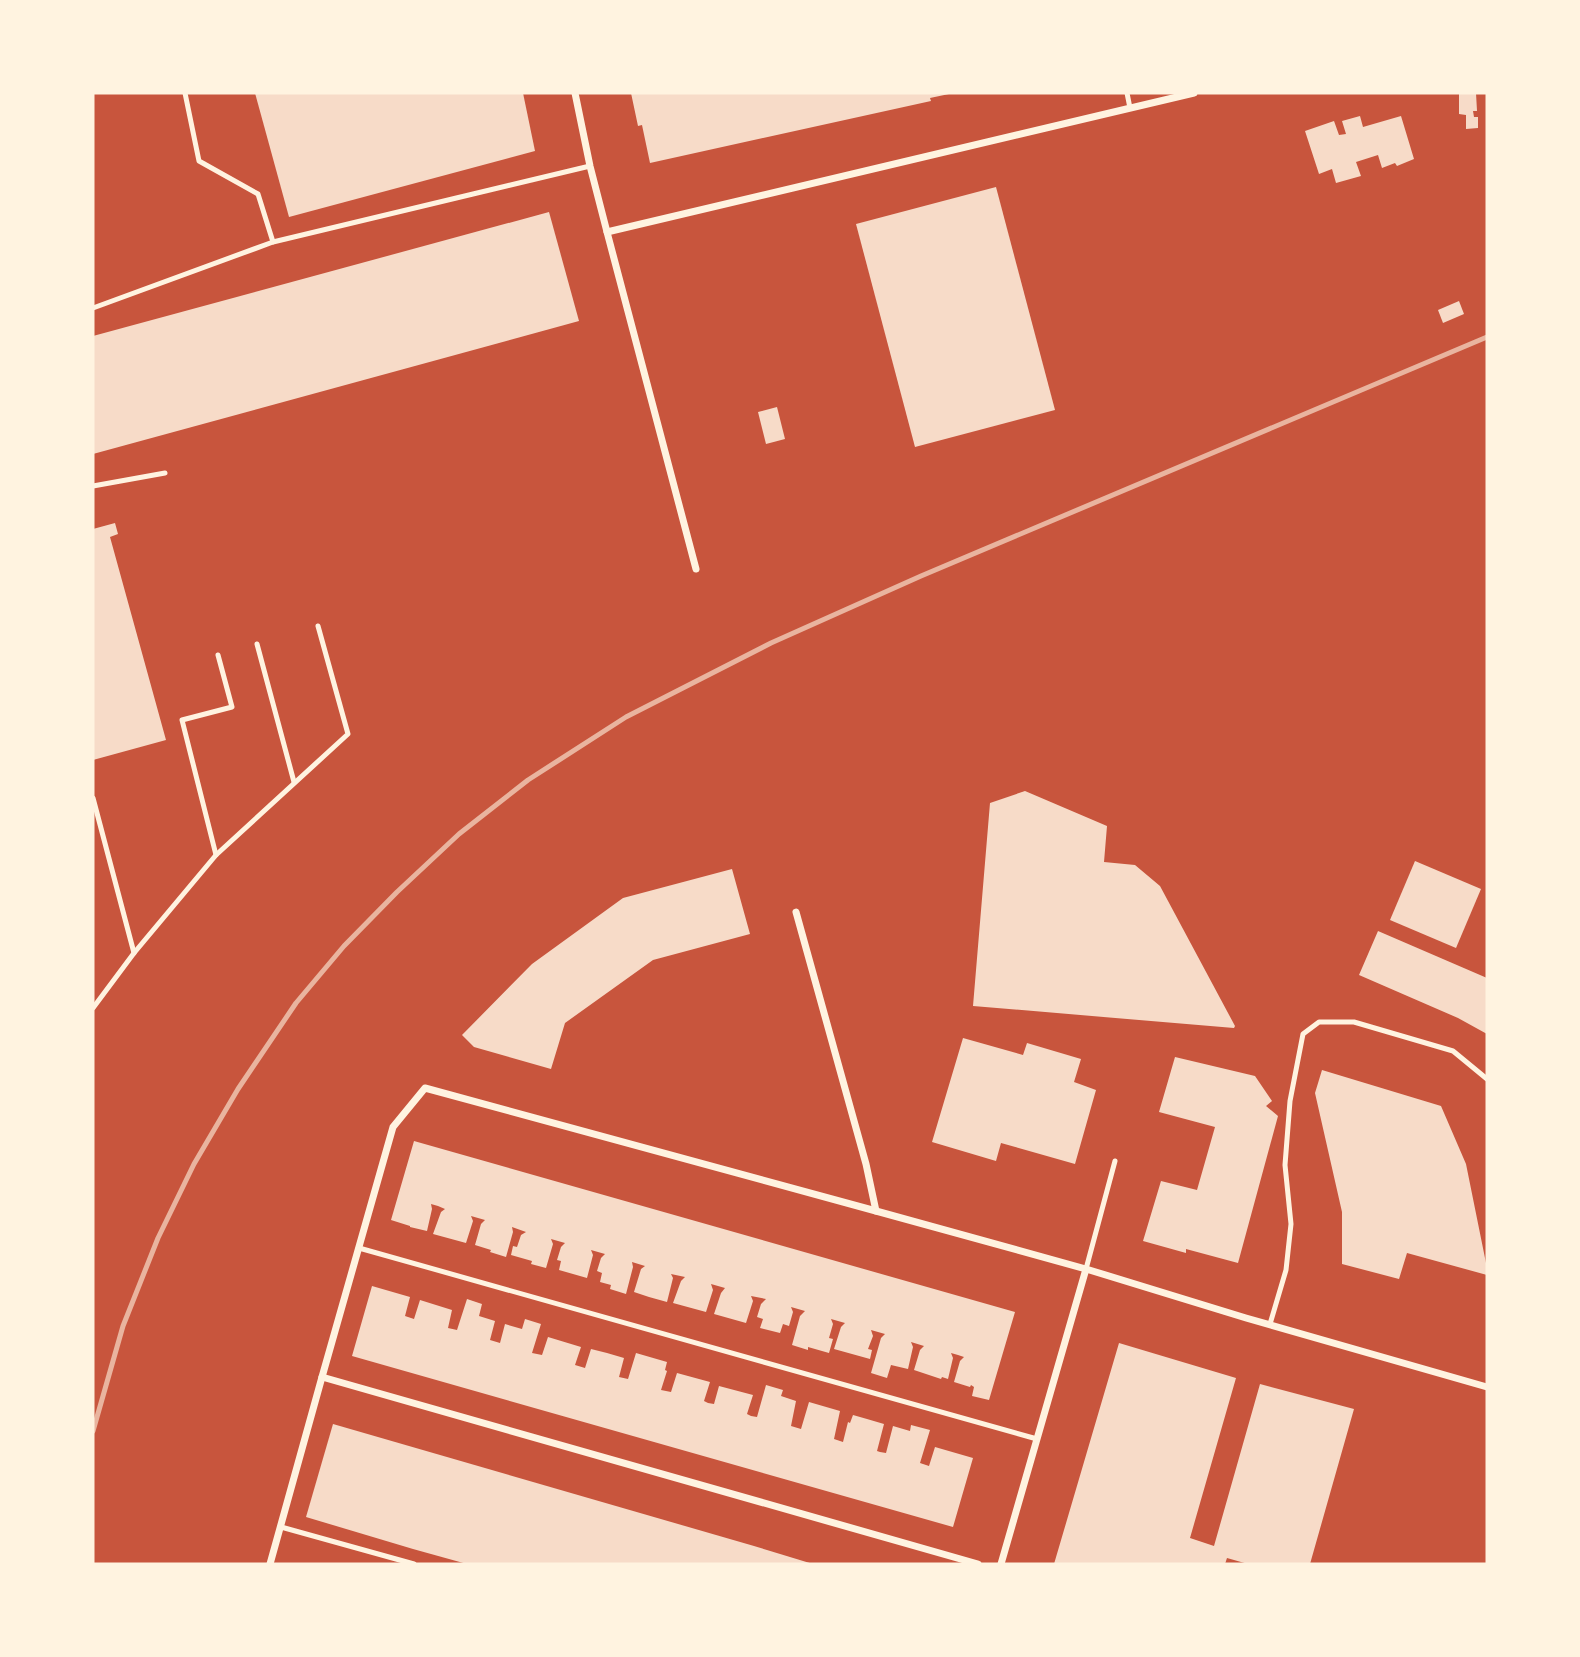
<svg xmlns="http://www.w3.org/2000/svg" width="1580" height="1657" font-family="'Varela Round',sans-serif">
<rect width="100%" height="100%" fill="#c8553d"/>
<!-- building -->
<g fill="#f7dbc8">
<polygon points="255,93 523,93 535,151 289,217"/>
<polygon points="631,93 949,93 949,94 930,98 931,101 650,163 642,125 638,126"/>
<polygon points="1459,93 1476,93 1477,111 1473,111 1474,117 1478,117 1478,128 1466,129 1466,115 1459,114"/>
<polygon points="1360,116 1363,127 1401,116 1414,159 1397,166 1395,163 1382,168 1378,155 1356,162 1361,176 1336,183 1332,169 1319,174 1305,131 1334,121 1339,135 1346,134 1342,121"/>
<polygon points="996,187 1055,410 915,447 856,224"/>
<polygon points="549,212 579,321 93,454 93,336"/>
<polygon points="1459,301 1464,314 1443,323 1438,310"/>
<polygon points="777,407 785,439 766,444 758,412"/>
<polygon points="115,523 118,534 110,537 166,740 93,760 93,529"/>
<polygon points="1025,791 1107,826 1104,862 1135,865 1160,886 1235,1026 1234,1028 973,1006 990,803"/>
<polygon points="1415,861 1481,889 1456,948 1390,920"/>
<polygon points="732,869 750,934 653,960 565,1023 551,1069 474,1047 462,1035 532,964 623,898"/>
<polygon points="1378,931 1487,978 1487,1034 1458,1018 1359,975"/>
<polygon points="963,1038 1023,1055 1027,1043 1081,1059 1074,1082 1096,1090 1075,1164 1001,1143 996,1161 932,1142"/>
<polygon points="1175,1057 1255,1076 1272,1101 1266,1106 1278,1116 1238,1263 1186,1249 1186,1253 1143,1241 1161,1181 1197,1190 1215,1127 1159,1112"/>
<polygon points="1322,1070 1441,1106 1466,1164 1487,1268 1487,1275 1407,1253 1399,1279 1342,1264 1342,1212 1315,1093"/>
<polygon points="414,1141 1015,1312 989,1400 972,1396 974,1387 971,1385 970,1387 954,1382 960,1361 964,1357 958,1355 951,1353 953,1358 948,1379 942,1377 941,1379 914,1370 920,1350 924,1346 911,1342 913,1347 908,1369 891,1365 887,1378 871,1373 881,1338 885,1334 871,1330 873,1336 868,1349 872,1350 870,1359 834,1349 841,1327 845,1323 831,1319 833,1324 829,1338 833,1339 829,1353 808,1347 808,1350 792,1345 800,1316 805,1311 791,1307 793,1312 789,1326 783,1324 780,1333 760,1328 763,1319 757,1317 761,1304 766,1299 751,1296 753,1301 746,1323 714,1314 721,1293 725,1288 711,1284 713,1290 706,1312 673,1303 681,1281 685,1277 671,1274 673,1278 667,1302 649,1297 634,1292 641,1269 645,1266 632,1262 633,1267 626,1294 610,1289 611,1285 600,1282 602,1273 597,1271 601,1258 605,1254 591,1250 593,1255 587,1278 559,1270 561,1261 557,1260 561,1247 565,1243 551,1239 553,1244 546,1268 531,1264 532,1261 511,1255 513,1246 517,1247 521,1235 526,1232 512,1227 513,1232 506,1257 490,1252 491,1250 475,1245 481,1224 485,1220 471,1216 473,1221 466,1243 433,1234 441,1212 445,1209 438,1206 431,1204 432,1209 427,1231 410,1227 410,1226 391,1220"/>
<polygon points="372,1286 410,1297 405,1316 414,1319 420,1300 452,1310 448,1328 457,1330 467,1299 482,1304 479,1316 495,1321 490,1340 500,1343 505,1324 522,1329 525,1319 541,1324 532,1353 542,1355 548,1337 581,1347 575,1365 585,1368 591,1349 607,1353 624,1358 619,1377 628,1379 636,1353 667,1362 665,1370 667,1371 661,1390 671,1392 677,1373 710,1382 704,1401 708,1403 714,1404 719,1386 753,1395 747,1414 751,1416 757,1417 766,1385 783,1390 781,1396 796,1401 791,1426 801,1429 809,1402 840,1411 834,1439 843,1442 848,1422 850,1423 853,1415 867,1419 884,1424 877,1451 880,1452 886,1453 893,1426 910,1431 911,1425 930,1430 920,1463 929,1466 935,1447 973,1458 953,1527 352,1356"/>
<polygon points="1119,1343 1236,1378 1190,1538 1214,1546 1260,1384 1354,1409 1310,1564 1248,1564 1227,1558 1225,1564 1054,1564"/>
<polygon points="333,1424 754,1546 813,1564 467,1564 413,1549 306,1517"/>
</g>
<g fill="none" stroke-linecap="round" stroke-linejoin="round">
<!-- service -->
<g stroke="#fff3e0" stroke-width="5">
<polyline points="185,93 199,161 258,194 273,242 590,166"/>
<polyline points="1127,93 1130,108"/>
<polyline points="93,308 273,242"/>
<polyline points="93,486 165,473"/>
<polyline points="257,644 294,782"/>
<polyline points="93,798 134,953"/>
<polyline points="216,855 182,720 232,707 218,655"/>
<polyline points="93,1008 134,953 216,855 348,734 318,626"/>
<polyline points="359,1248 1037,1439"/>
<polyline points="1086,1269 1115,1161"/>
<polyline points="1270,1324 1286,1270 1291,1224 1285,1165 1290,1101 1303,1034 1319,1022 1354,1022 1453,1051 1487,1079"/>
<polyline points="281,1527 414,1564"/>
</g>
<!-- minor -->
<g stroke="#fff3e0" stroke-width="7">
<polyline points="575,93 590,166 607,232 696,569"/>
<polyline points="607,232 1194,93"/>
<polyline points="796,912 866,1164 876,1211"/>
<polyline points="322,1377 978,1564"/>
<polyline points="270,1564 322,1377 393,1127 425,1088 876,1211 1086,1269 1246,1318 1487,1387"/>
<polyline points="1001,1564 1086,1269"/>
</g>
<!-- rail -->
<polyline stroke="#e9b49f" stroke-width="5" points="93,1431 123,1326 158,1238 194,1164 238,1089 296,1003 344,946 397,892 459,834 528,780 626,717 771,643 921,576 1487,337"/>
</g>
<!-- border -->
<rect width="1580" height="1657" fill="none" stroke="#fff3e0" stroke-width="189"/>
</svg>
